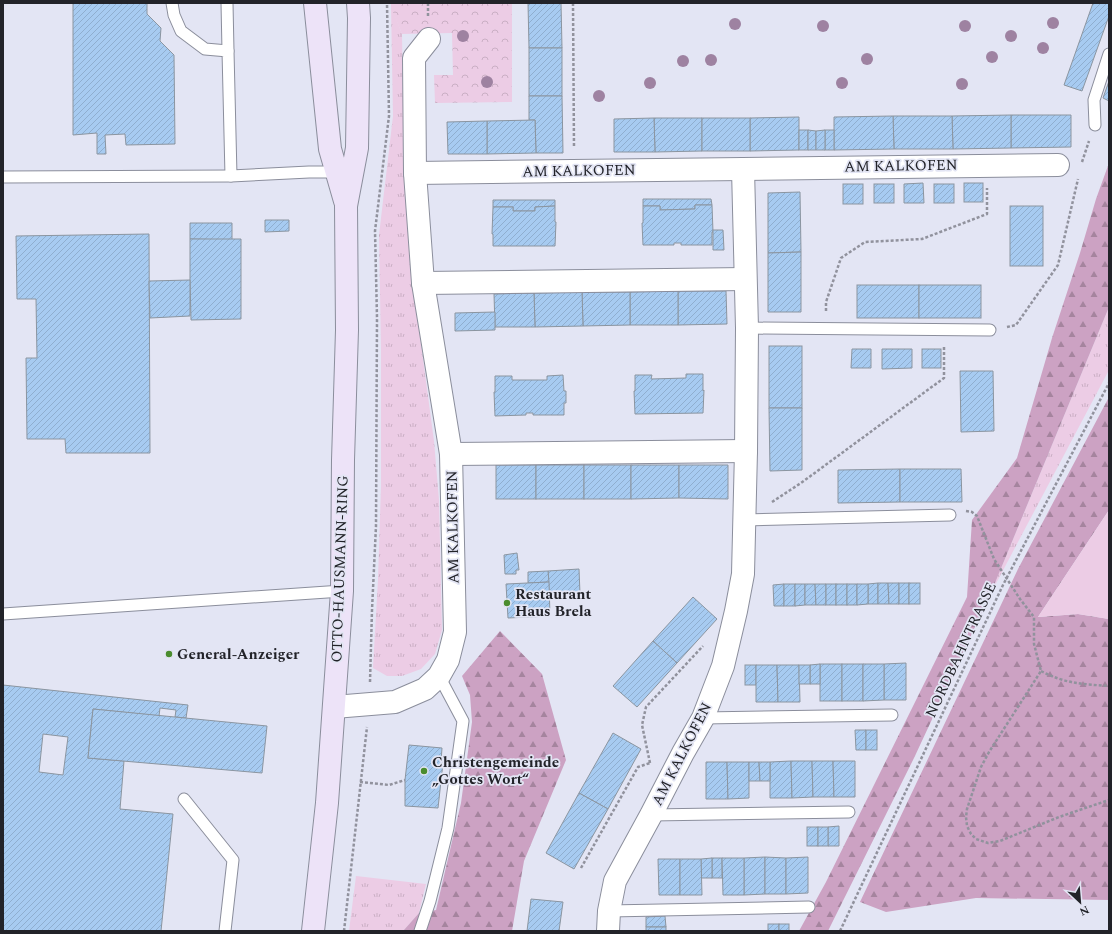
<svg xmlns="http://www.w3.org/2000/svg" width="1112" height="934" font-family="Spectral,serif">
<defs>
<pattern id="grass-tufts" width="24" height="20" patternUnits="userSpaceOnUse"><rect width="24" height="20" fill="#eccce5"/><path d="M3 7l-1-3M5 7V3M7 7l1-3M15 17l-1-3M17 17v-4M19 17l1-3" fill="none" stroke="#caafc4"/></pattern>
<pattern id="forest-firs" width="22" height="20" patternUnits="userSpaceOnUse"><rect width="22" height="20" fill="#cca2c3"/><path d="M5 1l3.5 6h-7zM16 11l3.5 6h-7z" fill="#a5849e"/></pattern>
<pattern id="park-crowns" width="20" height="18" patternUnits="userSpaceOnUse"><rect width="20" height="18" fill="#eccce5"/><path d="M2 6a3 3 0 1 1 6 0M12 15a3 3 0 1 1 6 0" fill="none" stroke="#caafc4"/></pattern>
<pattern id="building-hatch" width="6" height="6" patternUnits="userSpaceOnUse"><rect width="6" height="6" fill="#a7cbf1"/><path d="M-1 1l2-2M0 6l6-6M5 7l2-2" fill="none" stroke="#8faecf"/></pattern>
</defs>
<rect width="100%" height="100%" fill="#e3e5f4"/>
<!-- grass -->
<g fill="url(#grass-tufts)">
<polygon points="391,5 402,34 404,165 410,262 434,441 439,500 442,630 435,654 421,669 402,676 387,676 373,668 378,579 381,486 381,350 379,235 393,116"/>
<polygon points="1109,307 1109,370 990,595"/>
<polygon points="356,876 426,884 419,913 403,931 349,931"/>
</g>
<!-- forest -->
<g fill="url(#forest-firs)">
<polygon points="1109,163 1109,307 990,595 914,758 828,931 799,931 826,882 967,597 972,520 1017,458 1052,338 1080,253 1096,199"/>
<polygon points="1109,397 1109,510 1038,617 1078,614 1109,619 1109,900 976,898 886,912 860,902 1018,569"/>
<polygon points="500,631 542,674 566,760 524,861 512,931 403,931 419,913 436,910 461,803 472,722 470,695 462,676"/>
</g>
<!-- park -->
<polygon fill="url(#park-crowns)" points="391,3 512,3 512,102 435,103 434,75 453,75 452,33 402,34 391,7"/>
<!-- garden -->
<polygon fill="#eccce5" points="1109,510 1109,619 1078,614 1038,617"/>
<!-- building -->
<g fill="url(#building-hatch)" stroke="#8b95a0" fill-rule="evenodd">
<polygon points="73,3 147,3 147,14 161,28 160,41 174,55 175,144 126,145 125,134 105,135 106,154 97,154 97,133 73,135"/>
<polygon points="528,3 561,3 562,48 529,48"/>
<polygon points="1093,3 1109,3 1109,16 1082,91 1064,85"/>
<rect x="529" y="48" width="33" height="48"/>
<polygon points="1109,81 1109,101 1103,98"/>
<polygon points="529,96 562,96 563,153 536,153 535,120 529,120"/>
<polygon points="1011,115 1071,115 1071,147 1011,148"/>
<polygon points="1011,115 1011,148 953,149 952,116"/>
<polygon points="893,116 952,116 953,149 894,149"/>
<polygon points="893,116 894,149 834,150 834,117"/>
<polygon points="799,117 799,150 750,151 750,118"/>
<polygon points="654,118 702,118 702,151 655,152"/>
<polygon points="654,118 655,152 614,152 614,119"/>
<rect x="702" y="118" width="48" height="33"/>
<polygon points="535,120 536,153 487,154 487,121"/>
<polygon points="487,121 487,154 448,154 447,122"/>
<rect x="799" y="130" width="9" height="20"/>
<polygon points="808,130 816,131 816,150 808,150"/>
<rect x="825" y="130" width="9" height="20"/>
<polygon points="825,130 825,150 816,150 816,131"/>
<polygon points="923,183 924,203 904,203 904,184"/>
<rect x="964" y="183" width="19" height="19"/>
<rect x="843" y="184" width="20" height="20"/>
<rect x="874" y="184" width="20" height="19"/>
<rect x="934" y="184" width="20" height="19"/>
<polygon points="800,192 801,252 768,253 768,193"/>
<polygon points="643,199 711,199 712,205 695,205 695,209 660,210 660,206 643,206"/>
<polygon points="493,200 555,200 555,206 535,207 535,211 513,211 513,207 493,207"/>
<polygon points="695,205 712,205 713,232 712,232 712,245 681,245 681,243 674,243 674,245 643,245 642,223 643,223 643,206 660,206 660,210 695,209"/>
<polygon points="555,206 555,222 556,222 555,246 493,246 493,234 492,234 493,207 513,207 513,211 535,211 535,207"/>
<rect x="1010" y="206" width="33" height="60"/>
<polygon points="265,220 289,220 289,231 265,232"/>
<polygon points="190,223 232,223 232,240 190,239"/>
<polygon points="713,230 723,230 724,250 713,250"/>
<polygon points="149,234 150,453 66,453 65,439 27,439 26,358 37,358 36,299 17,299 16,236"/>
<polygon points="190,239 241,239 241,319 191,320 190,280"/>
<polygon points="801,252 801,312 768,312 768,253"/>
<polygon points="190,280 190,316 150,318 149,281"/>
<rect x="857" y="285" width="62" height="33"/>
<rect x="919" y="285" width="62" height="33"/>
<polygon points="678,291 726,291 727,324 678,325"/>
<polygon points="678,291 678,325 630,325 630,292"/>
<polygon points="582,292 630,292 630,325 583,326"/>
<polygon points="582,292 583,326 535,327 534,293"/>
<polygon points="534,293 535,327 495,327 494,294"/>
<polygon points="495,312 495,330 455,331 455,313"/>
<rect x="769" y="346" width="33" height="62"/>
<polygon points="852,349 871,349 871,368 851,368"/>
<polygon points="882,349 912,349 912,368 882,369"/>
<rect x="922" y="349" width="19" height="19"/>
<polygon points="960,371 993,371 994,431 961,432"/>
<polygon points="686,374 703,374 703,391 704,390 703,413 635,414 634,391 635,391 635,375 652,375 651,379 686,378"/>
<polygon points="563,375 564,391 566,391 566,403 564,403 564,415 533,415 533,413 526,413 526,415 495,416 494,392 495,392 495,376 512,376 512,380 547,380 547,376"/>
<polygon points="769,408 802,408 802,470 770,471"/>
<rect x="496" y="465" width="40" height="34"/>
<rect x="536" y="465" width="48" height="34"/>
<rect x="584" y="465" width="47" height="34"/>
<polygon points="631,465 679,465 679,498 631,499"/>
<polygon points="679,465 728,465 728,499 679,498"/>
<polygon points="900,469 900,502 838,503 838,470"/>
<polygon points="900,469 961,469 962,502 900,502"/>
<polygon points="517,553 519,570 516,570 516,574 505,574 504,555"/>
<polygon points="579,569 580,594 549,595 548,571"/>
<polygon points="548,571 549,582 528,583 528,572"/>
<polygon points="549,582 550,616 508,618 506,584"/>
<polygon points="878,583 878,604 868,604 868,584"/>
<polygon points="878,583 888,583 889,604 878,604"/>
<polygon points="888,583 899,583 899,604 889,604"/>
<rect x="899" y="583" width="10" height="21"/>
<rect x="909" y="583" width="11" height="21"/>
<polygon points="784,584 784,606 774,606 773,585"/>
<rect x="784" y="584" width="11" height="22"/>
<polygon points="795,584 805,584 805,605 795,606"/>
<polygon points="805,584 815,584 816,605 805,605"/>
<polygon points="815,584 826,584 826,605 816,605"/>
<rect x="826" y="584" width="10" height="21"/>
<rect x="836" y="584" width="11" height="21"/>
<rect x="847" y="584" width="10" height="21"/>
<polygon points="857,584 868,584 868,604 857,605"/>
<polygon points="693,597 717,619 677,663 653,641"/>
<polygon points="653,641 677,663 637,707 613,686"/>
<polygon points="906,663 906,700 884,700 884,664"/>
<rect x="820" y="664" width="22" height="37"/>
<polygon points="820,664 820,684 810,684 810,665"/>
<rect x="842" y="664" width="21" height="37"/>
<polygon points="863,664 884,664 884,700 863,701"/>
<rect x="745" y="665" width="11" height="20"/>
<polygon points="756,665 777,665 778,702 756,702"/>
<polygon points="777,665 799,665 800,702 778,702"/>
<rect x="799" y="665" width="11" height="19"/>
<path d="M3,685l185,20 -2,13 -11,-1 1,-7 -16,-2 -1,8 -66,-7 -5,49 36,3 -4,48 53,5 -12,117h-158zM43,734l25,3 -5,38 -24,-3z"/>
<polygon points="93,709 267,726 262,773 88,758"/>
<polygon points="855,730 866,730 866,750 856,750"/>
<rect x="866" y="730" width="11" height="20"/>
<polygon points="613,733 641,749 608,809 579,793"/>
<polygon points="409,745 442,748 441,762 443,763 438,808 405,806 405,780"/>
<polygon points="791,761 792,798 770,798 770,762"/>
<polygon points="791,761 812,761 813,797 792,798"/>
<polygon points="812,761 833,761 834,797 813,797"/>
<polygon points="833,761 855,761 855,797 834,797"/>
<polygon points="706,762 727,762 728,799 706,799"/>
<polygon points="727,762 749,762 749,798 728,799"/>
<polygon points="749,762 759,762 760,781 749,781"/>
<polygon points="759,762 770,762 770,781 760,781"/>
<polygon points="579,793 608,809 574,869 546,853"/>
<polygon points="839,826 839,846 828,846 828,827"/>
<rect x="807" y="827" width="11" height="19"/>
<rect x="818" y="827" width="10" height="19"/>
<polygon points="765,857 765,894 744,895 744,858"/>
<polygon points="765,857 786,858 786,894 765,894"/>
<polygon points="808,857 808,893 786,894 786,858"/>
<rect x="712" y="858" width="10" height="20"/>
<polygon points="712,858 712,878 701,878 701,859"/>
<polygon points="722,858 744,858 744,895 723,895"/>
<polygon points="658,859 680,859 680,895 659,895"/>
<polygon points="680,859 701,859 702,895 680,895"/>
<polygon points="531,899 563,902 559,931 527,931"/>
<polygon points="665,916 666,927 646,927 646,917"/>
<rect x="768" y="924" width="11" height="7"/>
<rect x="779" y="924" width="10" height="7"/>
<rect x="646" y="927" width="20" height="4"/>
</g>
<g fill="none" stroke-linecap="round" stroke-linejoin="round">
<defs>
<g id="lane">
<polyline points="172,3 174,15 181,31 205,49 228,51 231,176 309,172 337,172"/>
<polyline points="227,3 228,51"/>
<polyline points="1095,125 1094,100 1109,54"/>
<polyline points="3,177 231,176"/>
<polyline points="747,328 990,330"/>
<polyline points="744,520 950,515"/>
<polyline points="3,614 342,591"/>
<polyline points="703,718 892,715"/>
<polyline points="184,799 233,860 225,931"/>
<polyline points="651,815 849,812"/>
<polyline points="609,911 809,907"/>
<polyline points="420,931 430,901 448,828 463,721 439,676"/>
</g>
<g id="street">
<polyline points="415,173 1058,165"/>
<polyline points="423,283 745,279"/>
<polyline points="451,454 746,451"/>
<polyline points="334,707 395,702 425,689 439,676 448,660 455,632 451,454 423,283 415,173 414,58 429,39"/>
<polyline points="608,931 609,911 615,881 651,815 683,753 703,718 723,666 736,611 743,574 746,451 747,328 743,169"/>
</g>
<g id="secondary">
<polyline points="315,3 330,149 345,201"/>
<polyline points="313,931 327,803 342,591 343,460 347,330 346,206 357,148 359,18 358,3"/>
</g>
</defs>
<!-- lane casing -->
<use href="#lane" stroke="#8b8e9c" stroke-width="13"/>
<!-- street casing -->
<use href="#street" stroke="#8b8e9c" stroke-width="24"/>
<!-- secondary casing -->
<use href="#secondary" stroke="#8b8e9c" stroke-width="24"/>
<!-- path -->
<g stroke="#91929d" stroke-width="2.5" stroke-dasharray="3 2" stroke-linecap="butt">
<polyline points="428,3 428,16"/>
<polyline points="573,3 574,148"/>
<polyline points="1082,162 1089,141"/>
<polyline points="826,311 826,302 841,258 865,242 922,239 987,214 987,188"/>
<polyline points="1007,327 1016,325 1058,265 1078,179"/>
<polyline points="772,502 801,483 944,378 944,346"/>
<polyline points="966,511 972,512 977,516 994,559 1020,599 1034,617 1034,644 1041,671 989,752 981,767 967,809 966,817 967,826 971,834 976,839 988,843 1000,841 1059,817 1109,800"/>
<path d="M1041,671c25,13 41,13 68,15"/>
<polyline points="370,682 372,610 376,526 377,318 375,231 389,116 387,3"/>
<polyline points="650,763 642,725 646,707 703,646"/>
<polyline points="360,782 389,785 405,780"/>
<polyline points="581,868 638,767 650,763"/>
<polyline points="344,931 367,727"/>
<polyline points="840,931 1003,585 1109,383"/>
</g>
<!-- lane -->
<use href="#lane" stroke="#fff" stroke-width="11"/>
<!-- street -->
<use href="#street" stroke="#fff" stroke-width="22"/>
<!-- secondary -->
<use href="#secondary" stroke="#ede3f8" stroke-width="22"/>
</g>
<!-- trees -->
<g fill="#9e82a1">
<circle cx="1053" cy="23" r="6"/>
<circle cx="735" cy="24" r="6"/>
<circle cx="823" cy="26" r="6"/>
<circle cx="965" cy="26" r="6"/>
<circle cx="463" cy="36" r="6"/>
<circle cx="1011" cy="36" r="6"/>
<circle cx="1043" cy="48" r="6"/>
<circle cx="992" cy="57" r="6"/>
<circle cx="867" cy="59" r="6"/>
<circle cx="711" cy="60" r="6"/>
<circle cx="683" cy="61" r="6"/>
<circle cx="487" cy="82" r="6"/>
<circle cx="650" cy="83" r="6"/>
<circle cx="842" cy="83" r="6"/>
<circle cx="962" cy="84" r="6"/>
<circle cx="599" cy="96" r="6"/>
</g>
<!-- markers -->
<g fill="#4a8c2e" stroke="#e3e5f4" stroke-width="1.5">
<circle cx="507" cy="603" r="4"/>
<circle cx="169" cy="654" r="4"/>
<circle cx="424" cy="771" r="4"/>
</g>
<g text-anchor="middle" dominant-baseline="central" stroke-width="3.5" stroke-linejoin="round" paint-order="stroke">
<!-- street labels -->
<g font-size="15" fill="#222329" stroke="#e3e5f4">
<text transform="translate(901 166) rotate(-1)">AM KALKOFEN</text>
<text transform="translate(579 171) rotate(-1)">AM KALKOFEN</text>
<text transform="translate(453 527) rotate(-91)">AM KALKOFEN</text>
<text transform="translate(340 569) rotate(-88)">OTTO-HAUSMANN-RING</text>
<text transform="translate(961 650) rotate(-65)">NORDBAHNTRASSE</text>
<text transform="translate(682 754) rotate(-63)">AM KALKOFEN</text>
</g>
<!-- poi labels -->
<g font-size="15" font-weight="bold" fill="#222329" stroke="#e3e5f4" text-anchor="start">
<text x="515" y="594">Restaurant<tspan x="515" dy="17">Haus Brela</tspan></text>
<text x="177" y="654">General-Anzeiger</text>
<text x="432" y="762">Christengemeinde<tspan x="432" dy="17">„Gottes Wort“</tspan></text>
</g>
</g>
<!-- border -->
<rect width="1112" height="934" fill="none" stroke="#222329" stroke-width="8"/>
<!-- north arrow -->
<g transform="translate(1080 902) rotate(154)" stroke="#e3e5f4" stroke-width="3" paint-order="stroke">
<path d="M0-3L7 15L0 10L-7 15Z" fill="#222329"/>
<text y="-6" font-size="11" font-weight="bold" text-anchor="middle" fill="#222329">N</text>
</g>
</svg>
